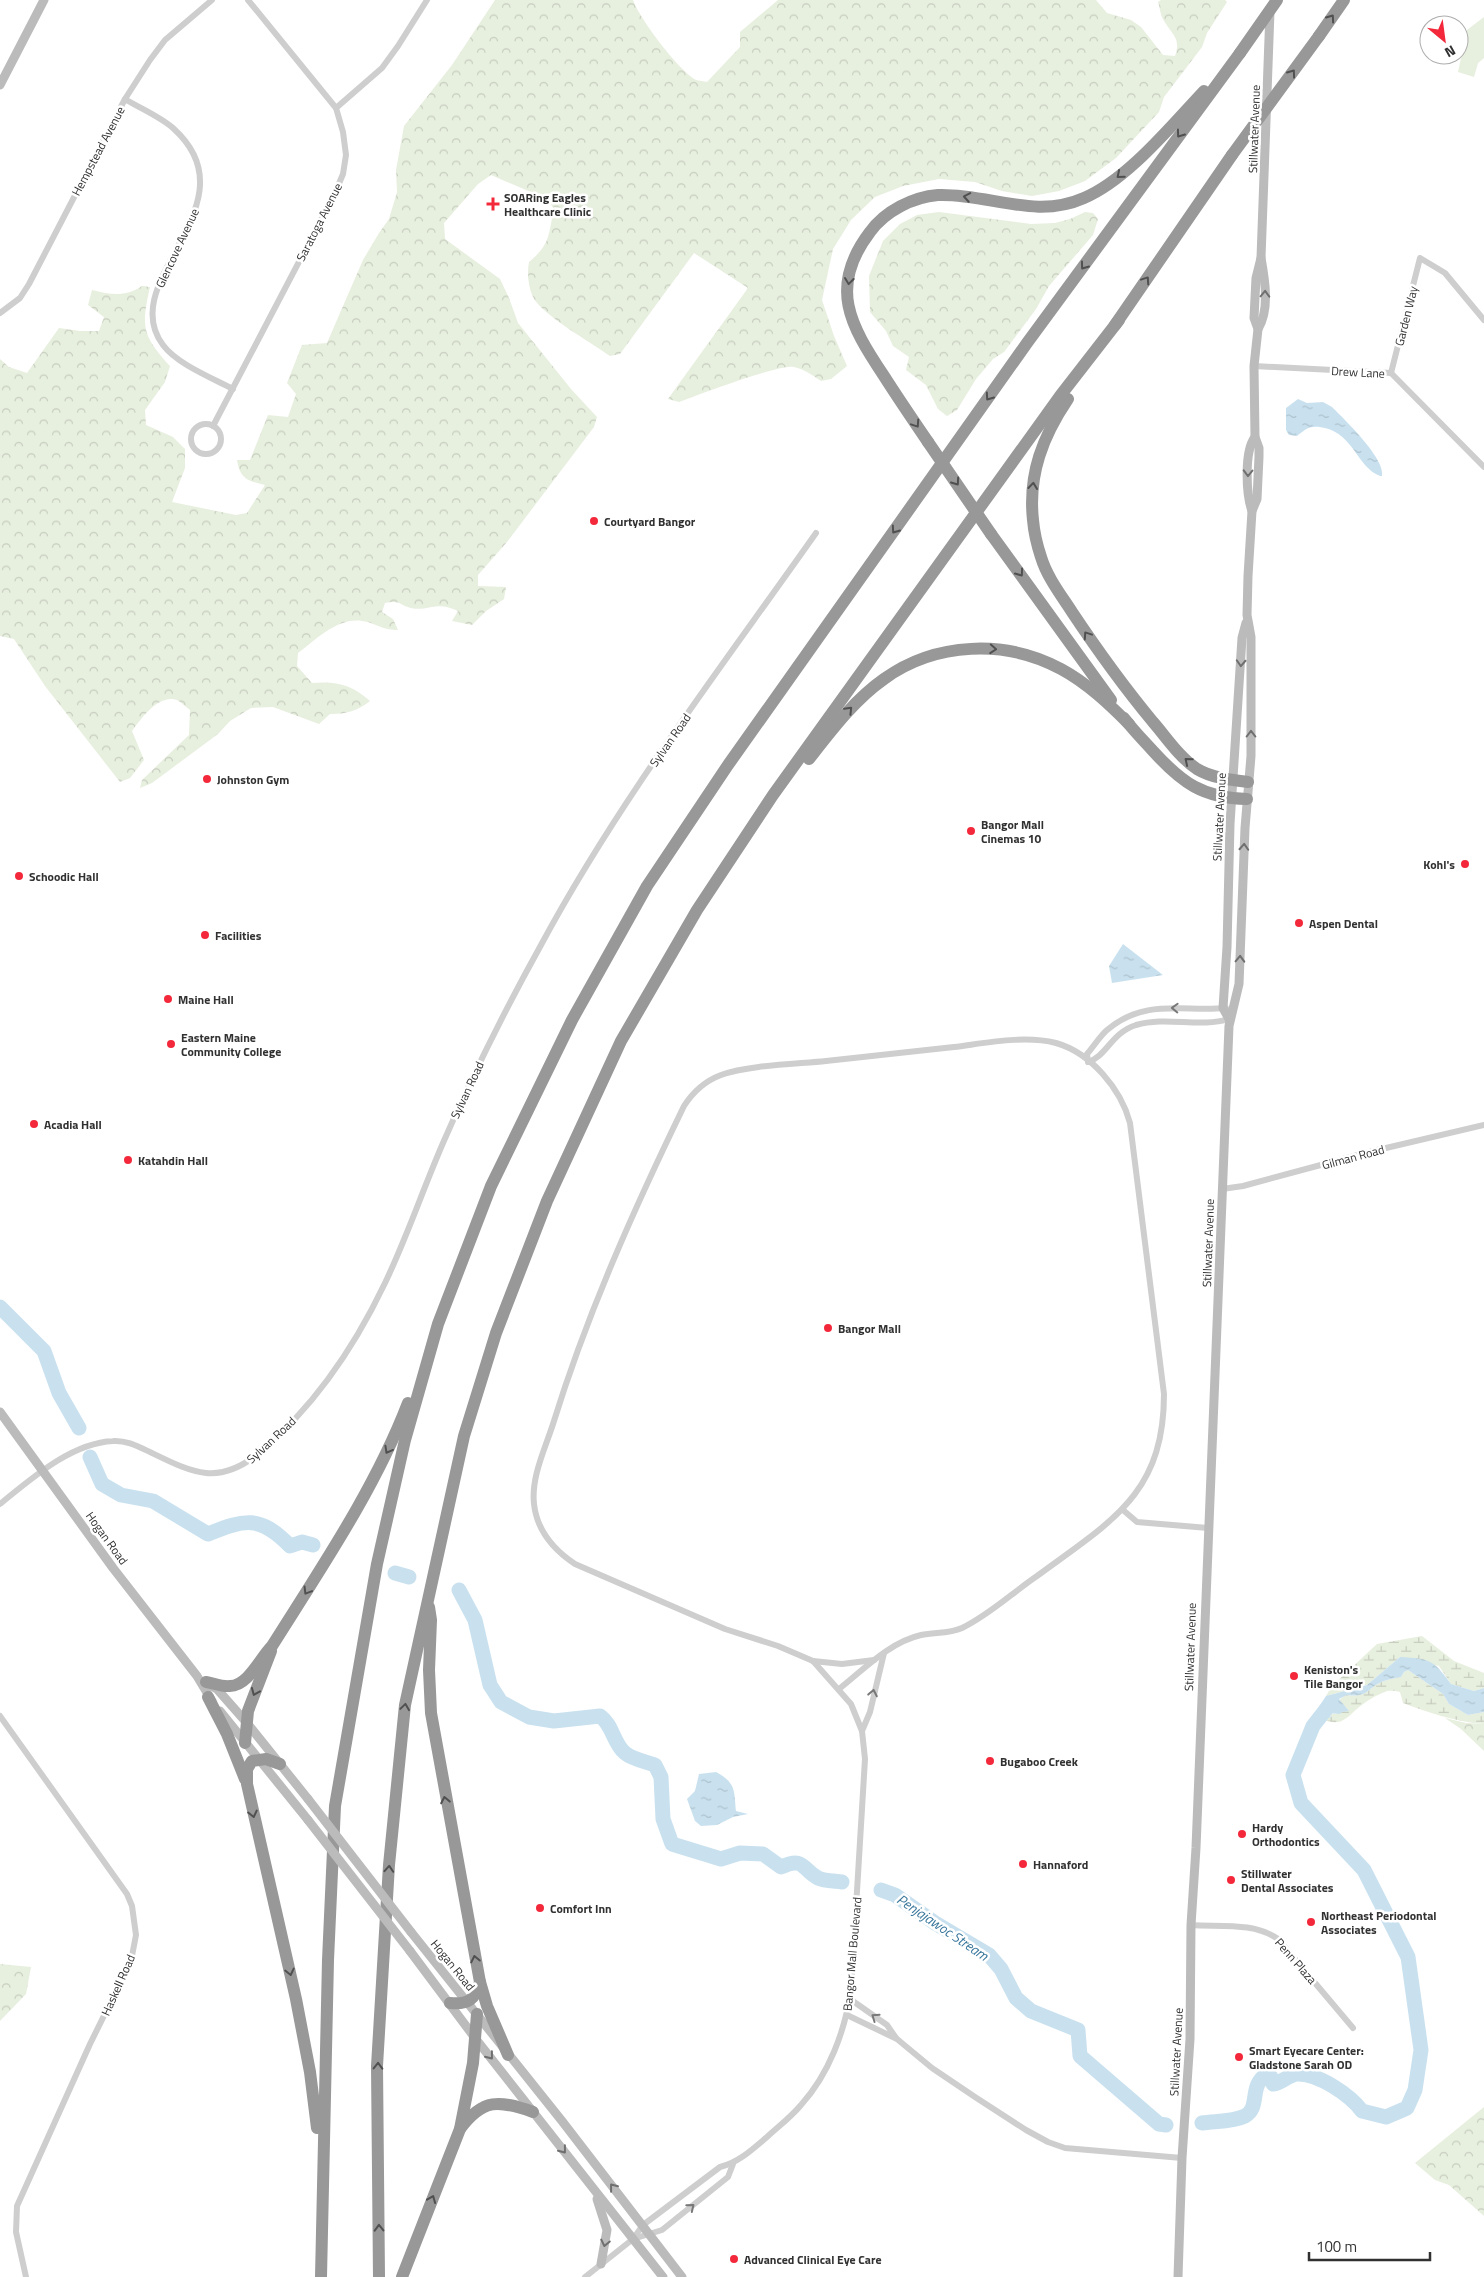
<svg xmlns="http://www.w3.org/2000/svg" width="1484" height="2277" font-family="'Titillium Web',sans-serif">
<defs>
<pattern id="forest-crowns" width="20" height="18" patternUnits="userSpaceOnUse" patternTransform="scale(1.25)"><rect width="20" height="18" fill="#e7efde"/><path d="M2 6a3 3 0 1 1 6 0M12 15a3 3 0 1 1 6 0" fill="none" stroke="#c7cdbf"/></pattern>
<pattern id="wetland-marsh" width="20" height="14" patternUnits="userSpaceOnUse" patternTransform="scale(1.25)"><rect width="20" height="14" fill="#e7efde"/><path d="M1 5h8M5 5V1M11 12h8M15 12V8" fill="none" stroke="#c7cdbf"/></pattern>
<pattern id="water-ripples" width="26" height="14" patternUnits="userSpaceOnUse" patternTransform="scale(1.25)"><rect width="26" height="14" fill="#c9e1ef"/><path d="M2 4q2-2 4 0t4 0M15 11q2-2 4 0t4 0" fill="none" stroke="#adc2cd"/></pattern>
</defs>
<rect width="100%" height="100%" fill="#fff"/>
<!-- forest -->
<g fill="url(#forest-crowns)">
<path d="M495,0h138c6,18 46,71 63,80 3,1 8,1 11,2l33,-35v-15l38,-32h318l11,13 24,7 10,7 22,28 12,1c7,-19 -5,-23 -12,-37 -3,-5 -3,-12 -5,-17l3,-2h64l2,2 -20,31 -5,14 -38,50 -5,15 -43,46 -31,23 -26,10 -27,5 -30,-5 -27,-9 -36,-3 -36,7 -28,11 -24,23 -18,29 -11,51 12,36 13,30 -16,13 -10,2c-9,-6 -17,-12 -27,-14 -15,-3 -96,28 -115,35l-11,-3 80,-111 -54,-35 -74,101 -10,2c-18,-13 -68,-41 -77,-59 -5,-11 -6,-24 -4,-35 22,-18 19,-27 25,-53l-7,-10 -56,-24 -13,9 -34,39 1,16 55,40 9,19 9,25 53,66 26,28 -3,10 -87,115 -29,33v11l28,1 -2,12 -18,12 -14,14 -20,-4 6,-10c-23,-11 -29,1 -47,-3 -13,-3 -9,-8 -26,-5l-3,9 11,7 5,11c-14,0 -18,-4 -30,-8 -28,-8 -50,16 -70,31l-1,13 15,17c24,-2 39,1 58,18 -13,10 -23,13 -40,13l-11,10 -46,-17 -22,1 -21,13 -12,13 -66,49 -12,5 2,-8 47,-45 1,-25c-4,-3 -9,-8 -13,-10 -19,-6 -36,19 -45,31l12,29 -14,18 -10,4 -75,-96 -31,-47 -14,-3v-277l9,8 18,6 32,-45 21,3h19l5,-14 -16,-12 4,-15c19,5 34,7 50,-4l8,1c-9,40 -8,48 20,79l-5,16 -20,28 1,15 27,12 12,12v19l-13,34 64,13 11,-2 18,-28c-17,-4 -25,-6 -28,-25h13l18,-45 20,2 8,-23 -9,-11 15,-38 25,-2 36,-83 16,-27 10,-14 8,-27 -1,-22 8,-44 48,-61z"/>
<polygon points="939,212 1031,224 1055,223 1070,219 1085,212 1093,213 1098,219 1093,235 1049,286 1036,309 1004,352 993,359 976,379 957,410 947,416 938,409 926,385 906,370 909,357 893,346 886,331 870,312 869,276 883,241 900,224 917,215"/>
<polygon points="1445,1718 1466,1723 1484,1724 1484,1751 1461,1729"/>
<polygon points="0,1964 31,1967 26,1994 0,2021"/>
<polygon points="1484,2107 1484,2216 1449,2185 1435,2180 1415,2163"/>
</g>
<!-- wetland -->
<g fill="url(#wetland-marsh)">
<polygon points="1422,1636 1454,1661 1484,1673 1484,1688 1474,1691 1451,1684 1439,1666 1400,1657 1367,1685 1326,1696 1332,1686 1377,1644"/>
<path d="M1408,1670l35,24 6,10 19,11 16,-3v12c-28,-2 -54,-11 -81,-21l-3,-11c-5,-1 -11,-2 -15,0 -9,3 -20,10 -27,16 -13,11 -18,20 -37,10l3,-2 8,1 -5,-4 9,1 12,-4 -9,-10 7,-5c24,3 21,-8 38,-14 5,-2 11,-3 17,-4l3,-5z"/>
</g>
<!-- park -->
<polygon fill="#e7efde" points="1484,17 1484,58 1478,63 1474,77 1458,72 1467,30"/>
<!-- water -->
<g fill="url(#water-ripples)">
<path d="M1298,399l9,4 16,-1 9,5c12,12 54,52 50,69h-2c-23,-9 -26,-41 -55,-48 -14,-3 -17,-1 -28,8l-8,-1 -3,-5v-22z"/>
<polygon points="1123,944 1163,975 1112,983 1109,966"/>
<path d="M1400,1657c30,2 33,2 51,27l23,7 10,-3v24l-16,3 -19,-11 -6,-10 -35,-24 -4,2 -3,5c-5,1 -12,2 -17,4 -17,6 -14,17 -37,14l-8,4 10,12 -7,1 -2,2 -13,-1 5,5 -8,-2 -3,2 -8,-2 13,-20 41,-11z"/>
<path d="M716,1772c20,11 18,18 20,39l12,3 -15,3 -16,8 -16,1 -6,-5 -8,-22 8,-8 4,-17z"/>
</g>
<g fill="none" stroke-linecap="round" stroke-linejoin="round">
<!-- river -->
<g stroke="#c9e1ef" stroke-width="15">
<polyline points="0,1307 44,1351 59,1393 79,1428"/>
<path d="M90,1457l12,27 19,11 32,6 55,33c37,-15 52,-19 82,12l12,-4 11,3"/>
<polyline points="395,1573 409,1577"/>
<path d="M459,1590l16,30 15,65 11,17 28,15 25,4 46,-5c13,9 13,27 25,37 7,6 21,9 30,12l6,12 2,42 9,25 49,15 19,-6 23,1 18,13c24,-11 21,3 37,11 6,3 17,3 24,4"/>
<polyline points="881,1890 895,1895 935,1923 989,1955 1001,1969 1016,1998 1031,2011 1078,2030 1080,2056 1159,2124 1166,2125"/>
<path d="M1202,2123c13,-2 31,-1 43,-7 16,-9 3,-30 22,-42l4,3 2,7c9,-1 15,-9 24,-10 21,-1 53,21 65,37l24,6 21,-9 8,-18 6,-40 -13,-93 -44,-87 -63,-67 -8,-28 20,-49 18,-23"/>
</g>
<!-- street -->
<g stroke="#cecece" stroke-width="6">
<path d="M125,99c16,10 36,18 49,30 82,75 -60,151 -11,216 14,19 49,33 70,44"/>
<polyline points="336,108 382,68 398,46 427,0"/>
<polyline points="0,313 20,298 29,284 125,99 150,60 165,40 212,0"/>
<polyline points="1254,366 1391,373 1484,467"/>
<polyline points="1391,373 1420,258 1445,273 1484,320"/>
<circle cx="206" cy="439" r="15"/>
<polyline points="213,426 335,193 343,174 346,155 343,132 336,108 248,0"/>
<path d="M1088,1062l-1,-8c7,-8 13,-18 20,-24 38,-32 75,-18 119,-22"/>
<path d="M1088,1062c19,-6 23,-29 48,-37 31,-9 63,3 93,-6"/>
<polyline points="1222,1189 1243,1186 1369,1152 1484,1125"/>
<path d="M0,1504c31,-25 71,-61 113,-63 14,-1 26,6 39,12 41,20 67,33 107,0 54,-45 96,-107 126,-170 22,-46 38,-94 58,-140 29,-67 62,-133 98,-198 78,-145 180,-277 275,-412"/>
<polyline points="1123,1510 1137,1522 1208,1528"/>
<polyline points="813,1661 842,1664 874,1660"/>
<polyline points="0,1716 127,1894 132,1906 136,1935 131,1961 90,2044 17,2206 16,2232 26,2277"/>
<polyline points="862,1731 870,1712 884,1653"/>
<path d="M1191,1925c29,2 63,-3 87,14l75,89"/>
<polyline points="850,1999 887,2025 896,2038"/>
<polyline points="847,2015 897,2039 932,2068 975,2097 1026,2130 1048,2142 1065,2148 1182,2158"/>
<polyline points="633,2239 662,2230 728,2177 733,2164"/>
<path d="M585,2277l48,-38 10,-14 77,-58c18,-4 33,-18 47,-30 12,-11 24,-20 34,-32 28,-31 44,-74 50,-115l14,-231 -3,-28 -11,-27 -38,-43 -35,-15 -53,-17 -150,-65c-21,-14 -38,-33 -41,-60 -3,-27 11,-55 19,-80 34,-110 81,-215 131,-318 9,-14 21,-25 37,-31 27,-10 76,-11 105,-14 43,-5 86,-9 128,-14 32,-4 70,-12 102,-4 35,10 65,46 74,80l34,271c0,101 -54,128 -127,182 -25,17 -48,39 -75,52 -13,6 -27,4 -41,7 -31,7 -57,34 -82,54"/>
</g>
<!-- secondary -->
<g stroke="#bbb" stroke-width="9">
<polyline points="0,85 44,0"/>
<path d="M1258,329c12,-19 7,-49 3,-71l9,-247"/>
<path d="M1252,511c-6,-17 -8,-60 3,-74"/>
<polyline points="1229,1019 1223,1008 1227,947 1230,824 1242,638 1246,623"/>
<polyline points="0,1412 113,1568 197,1676 212,1701"/>
<polyline points="210,1685 217,1689 247,1723 308,1799"/>
<polyline points="220,1711 308,1820"/>
<polyline points="411,1932 562,2121 682,2277"/>
<polyline points="410,1951 475,2038 663,2277"/>
<polyline points="597,2199 607,2230 601,2264"/>
<polyline points="1178,2277 1182,2158 1190,2039 1191,1925 1196,1848 1229,1026 1239,984 1245,828 1251,756 1251,637 1247,615 1248,576 1252,511 1257,499 1259,457 1259,448 1255,437 1254,366 1258,329 1254,318 1256,278 1261,258"/>
</g>
<!-- highway -->
<g stroke="#989898" stroke-width="12">
<polyline points="1319,36 1344,0"/>
<polyline points="1115,325 1232,155"/>
<path d="M1068,399c-25,37 -40,75 -35,121 1,12 4,25 8,37 6,20 20,38 31,55 26,39 52,75 81,110 14,16 26,35 44,47 15,9 34,11 51,13"/>
<path d="M928,442c-15,-22 -30,-44 -44,-66 -34,-51 -56,-89 -14,-144 15,-21 43,-35 68,-37 50,-2 97,25 146,3 43,-18 87,-72 120,-107"/>
<polyline points="991,534 1111,700"/>
<path d="M1124,718c9,12 19,22 29,33 29,32 50,47 94,48"/>
<path d="M809,759c22,-28 45,-59 75,-80 51,-37 122,-40 177,-10 26,14 48,35 68,55"/>
<polyline points="429,1607 431,1620 429,1670 431,1713 480,1982 487,2006 508,2055"/>
<path d="M206,1682c7,1 16,5 24,4 18,0 30,-28 42,-40 49,-78 103,-157 136,-243"/>
<polyline points="208,1697 227,1734 245,1779"/>
<polyline points="245,1743 248,1711 271,1651"/>
<polyline points="280,1764 266,1759 252,1761 247,1769 247,1784 296,1999 310,2072 317,2128"/>
<path d="M450,2003c18,2 26,-4 30,-21"/>
<path d="M460,2129c23,-31 39,-29 73,-17"/>
<polyline points="321,2277 328,1960 335,1806 377,1564 405,1440 438,1324 491,1186 572,1020 647,886 728,765 1027,343 1240,53"/>
<polyline points="379,2277 377,2066 389,1865 405,1705 464,1436 496,1333 547,1201 621,1041 697,910 773,795 1060,396 1119,320"/>
<polyline points="402,2277 460,2129 473,2063 477,2014"/>
</g>
<!-- secondary-bridge -->
<g stroke="#bbb" stroke-width="9">
<polyline points="308,1799 411,1932"/>
<polyline points="308,1820 410,1951"/>
</g>
<!-- highway-bridge -->
<g stroke="#989898" stroke-width="12">
<polyline points="1240,53 1277,0"/>
<polyline points="1232,155 1319,36"/>
<polyline points="928,442 991,534"/>
</g>
</g>
<!-- one-way arrows -->
<defs><path id="oneway-chevron" d="M-2-3.5L2.5 0L-2 3.5" fill="none" stroke-width="1.6" stroke-linecap="round" stroke-linejoin="round" transform="scale(1.25)"/></defs>
<g stroke="#505050">
<use href="#oneway-chevron" transform="translate(1331 18) rotate(-55)"/>
<use href="#oneway-chevron" transform="translate(1292 73) rotate(-54)"/>
<use href="#oneway-chevron" transform="translate(1180 134) rotate(126)"/>
<use href="#oneway-chevron" transform="translate(1120 175) rotate(140)"/>
<use href="#oneway-chevron" transform="translate(967 197) rotate(-170)"/>
<use href="#oneway-chevron" transform="translate(1084 266) rotate(126)"/>
<use href="#oneway-chevron" transform="translate(1146 280) rotate(-56)"/>
<use href="#oneway-chevron" transform="translate(849 281) rotate(97)"/>
<use href="#oneway-chevron" transform="translate(989 397) rotate(125)"/>
<use href="#oneway-chevron" transform="translate(916 424) rotate(56)"/>
<use href="#oneway-chevron" transform="translate(956 482) rotate(55)"/>
<use href="#oneway-chevron" transform="translate(1033 486) rotate(-84)"/>
<use href="#oneway-chevron" transform="translate(895 530) rotate(125)"/>
<use href="#oneway-chevron" transform="translate(1020 573) rotate(54)"/>
<use href="#oneway-chevron" transform="translate(1087 635) rotate(-124)"/>
<use href="#oneway-chevron" transform="translate(993 649) rotate(4)"/>
<use href="#oneway-chevron" transform="translate(849 710) rotate(-46)"/>
<use href="#oneway-chevron" transform="translate(1188 761) rotate(-140)"/>
<use href="#oneway-chevron" transform="translate(388 1450) rotate(119)"/>
<use href="#oneway-chevron" transform="translate(307 1591) rotate(121)"/>
<use href="#oneway-chevron" transform="translate(255 1692) rotate(113)"/>
<use href="#oneway-chevron" transform="translate(405 1707) rotate(-82)"/>
<use href="#oneway-chevron" transform="translate(445 1800) rotate(-101)"/>
<use href="#oneway-chevron" transform="translate(253 1814) rotate(77)"/>
<use href="#oneway-chevron" transform="translate(389 1869) rotate(-86)"/>
<use href="#oneway-chevron" transform="translate(475 1959) rotate(-102)"/>
<use href="#oneway-chevron" transform="translate(290 1972) rotate(77)"/>
<use href="#oneway-chevron" transform="translate(378 2066) rotate(-89)"/>
<use href="#oneway-chevron" transform="translate(432 2199) rotate(-68)"/>
<use href="#oneway-chevron" transform="translate(379 2228) rotate(-91)"/>
</g>
<g stroke="#6f6f6f">
<use href="#oneway-chevron" transform="translate(1265 294) rotate(-88)"/>
<use href="#oneway-chevron" transform="translate(1248 473) rotate(91)"/>
<use href="#oneway-chevron" transform="translate(1241 663) rotate(93)"/>
<use href="#oneway-chevron" transform="translate(1251 734) rotate(-90)"/>
<use href="#oneway-chevron" transform="translate(1244 847) rotate(-87)"/>
<use href="#oneway-chevron" transform="translate(1240 959) rotate(-88)"/>
<use href="#oneway-chevron" transform="translate(490 2056) rotate(52)"/>
<use href="#oneway-chevron" transform="translate(563 2150) rotate(52)"/>
<use href="#oneway-chevron" transform="translate(613 2187) rotate(-128)"/>
<use href="#oneway-chevron" transform="translate(605 2243) rotate(102)"/>
</g>
<g stroke="#787878">
<use href="#oneway-chevron" transform="translate(1175 1008) rotate(-178)"/>
<use href="#oneway-chevron" transform="translate(873 1693) rotate(-79)"/>
<use href="#oneway-chevron" transform="translate(875 2017) rotate(-145)"/>
<use href="#oneway-chevron" transform="translate(691 2207) rotate(-39)"/>
</g>
<!-- markers -->
<g fill="#f3283b" stroke="#fff" stroke-width="2">
<path d="M490.5 196.5h5v5h5v5h-5v5h-5v-5h-5v-5h5z"/>
<circle cx="594" cy="521" r="5"/>
<circle cx="207" cy="779" r="5"/>
<circle cx="971" cy="831" r="5"/>
<circle cx="1465" cy="864" r="5"/>
<circle cx="19" cy="876" r="5"/>
<circle cx="1299" cy="923" r="5"/>
<circle cx="205" cy="935" r="5"/>
<circle cx="168" cy="999" r="5"/>
<circle cx="171" cy="1044" r="5"/>
<circle cx="34" cy="1124" r="5"/>
<circle cx="128" cy="1160" r="5"/>
<circle cx="828" cy="1328" r="5"/>
<circle cx="1294" cy="1676" r="5"/>
<circle cx="990" cy="1761" r="5"/>
<circle cx="1242" cy="1834" r="5"/>
<circle cx="1023" cy="1864" r="5"/>
<circle cx="1231" cy="1880" r="5"/>
<circle cx="540" cy="1908" r="5"/>
<circle cx="1311" cy="1922" r="5"/>
<circle cx="1239" cy="2057" r="5"/>
<circle cx="734" cy="2259" r="5"/>
</g>
<g text-anchor="middle" dominant-baseline="central" stroke-width="5" stroke-linejoin="round" paint-order="stroke">
<!-- street labels -->
<g font-size="12" fill="#313131" stroke="#fff">
<text transform="translate(1254 129) rotate(-88)">Stillwater Avenue</text>
<text transform="translate(98 151) rotate(-62)">Hempstead Avenue</text>
<text transform="translate(319 222) rotate(-63)">Saratoga Avenue</text>
<text transform="translate(177 248) rotate(-65)">Glencove Avenue</text>
<text transform="translate(1406 316) rotate(-76)">Garden Way</text>
<text transform="translate(1358 372) rotate(3)">Drew Lane</text>
<text transform="translate(670 740) rotate(-55)">Sylvan Road</text>
<text transform="translate(1219 817) rotate(-87)">Stillwater Avenue</text>
<text transform="translate(467 1090) rotate(-65)">Sylvan Road</text>
<text transform="translate(1353 1157) rotate(-15)">Gilman Road</text>
<text transform="translate(1208 1243) rotate(-88)">Stillwater Avenue</text>
<text transform="translate(271 1440) rotate(-43)">Sylvan Road</text>
<text transform="translate(107 1538) rotate(54)">Hogan Road</text>
<text transform="translate(1190 1647) rotate(-88)">Stillwater Avenue</text>
<text transform="translate(852 1954) rotate(-85)">Bangor Mall Boulevard</text>
<text transform="translate(1296 1961) rotate(49)">Penn Plaza</text>
<text transform="translate(453 1965) rotate(51)">Hogan Road</text>
<text transform="translate(118 1985) rotate(-66)">Haskell Road</text>
<text transform="translate(1176 2052) rotate(-87)">Stillwater Avenue</text>
</g>
<!-- poi labels -->
<g font-size="12" font-weight="bold" fill="#313131" stroke="#fff" text-anchor="start">
<text x="504" y="197">SOARing Eagles<tspan x="504" dy="14">Healthcare Clinic</tspan></text>
<text x="604" y="521">Courtyard Bangor</text>
<text x="217" y="779">Johnston Gym</text>
<text x="981" y="824">Bangor Mall<tspan x="981" dy="14">Cinemas 10</tspan></text>
<text x="1455" y="864" text-anchor="end">Kohl's</text>
<text x="29" y="876">Schoodic Hall</text>
<text x="1309" y="923">Aspen Dental</text>
<text x="215" y="935">Facilities</text>
<text x="178" y="999">Maine Hall</text>
<text x="181" y="1037">Eastern Maine<tspan x="181" dy="14">Community College</tspan></text>
<text x="44" y="1124">Acadia Hall</text>
<text x="138" y="1160">Katahdin Hall</text>
<text x="838" y="1328">Bangor Mall</text>
<text x="1304" y="1669">Keniston's<tspan x="1304" dy="14">Tile Bangor</tspan></text>
<text x="1000" y="1761">Bugaboo Creek</text>
<text x="1252" y="1827">Hardy<tspan x="1252" dy="14">Orthodontics</tspan></text>
<text x="1033" y="1864">Hannaford</text>
<text x="1241" y="1873">Stillwater<tspan x="1241" dy="14">Dental Associates</tspan></text>
<text x="550" y="1908">Comfort Inn</text>
<text x="1321" y="1915">Northeast Periodontal<tspan x="1321" dy="14">Associates</tspan></text>
<text x="1249" y="2050">Smart Eyecare Center:<tspan x="1249" dy="14">Gladstone Sarah OD</tspan></text>
<text x="744" y="2259">Advanced Clinical Eye Care</text>
</g>
<!-- water labels -->
<g font-size="14" font-style="italic" fill="#37769b" stroke="#fff">
<text transform="translate(943 1927) rotate(34)">Penjajawoc Stream</text>
</g>
</g>
<!-- north arrow -->
<g transform="translate(1444 40) rotate(151)"><circle r="24" fill="#ffffff" stroke="#adadad"/>
<path d="M0-4L9 19L0 12L-9 19Z" fill="#f3283b"/>
<text y="-8" font-size="14" font-weight="bold" text-anchor="middle" fill="#313131">N</text>
</g>
<!-- scale -->
<path d="M1309 2252v8h121v-8" fill="none" stroke="#313131" stroke-width="2.5"/>
<text x="1316" y="2252" font-size="15" fill="#313131" stroke="#ffffff" stroke-width="4" paint-order="stroke">100 m</text>
</svg>
